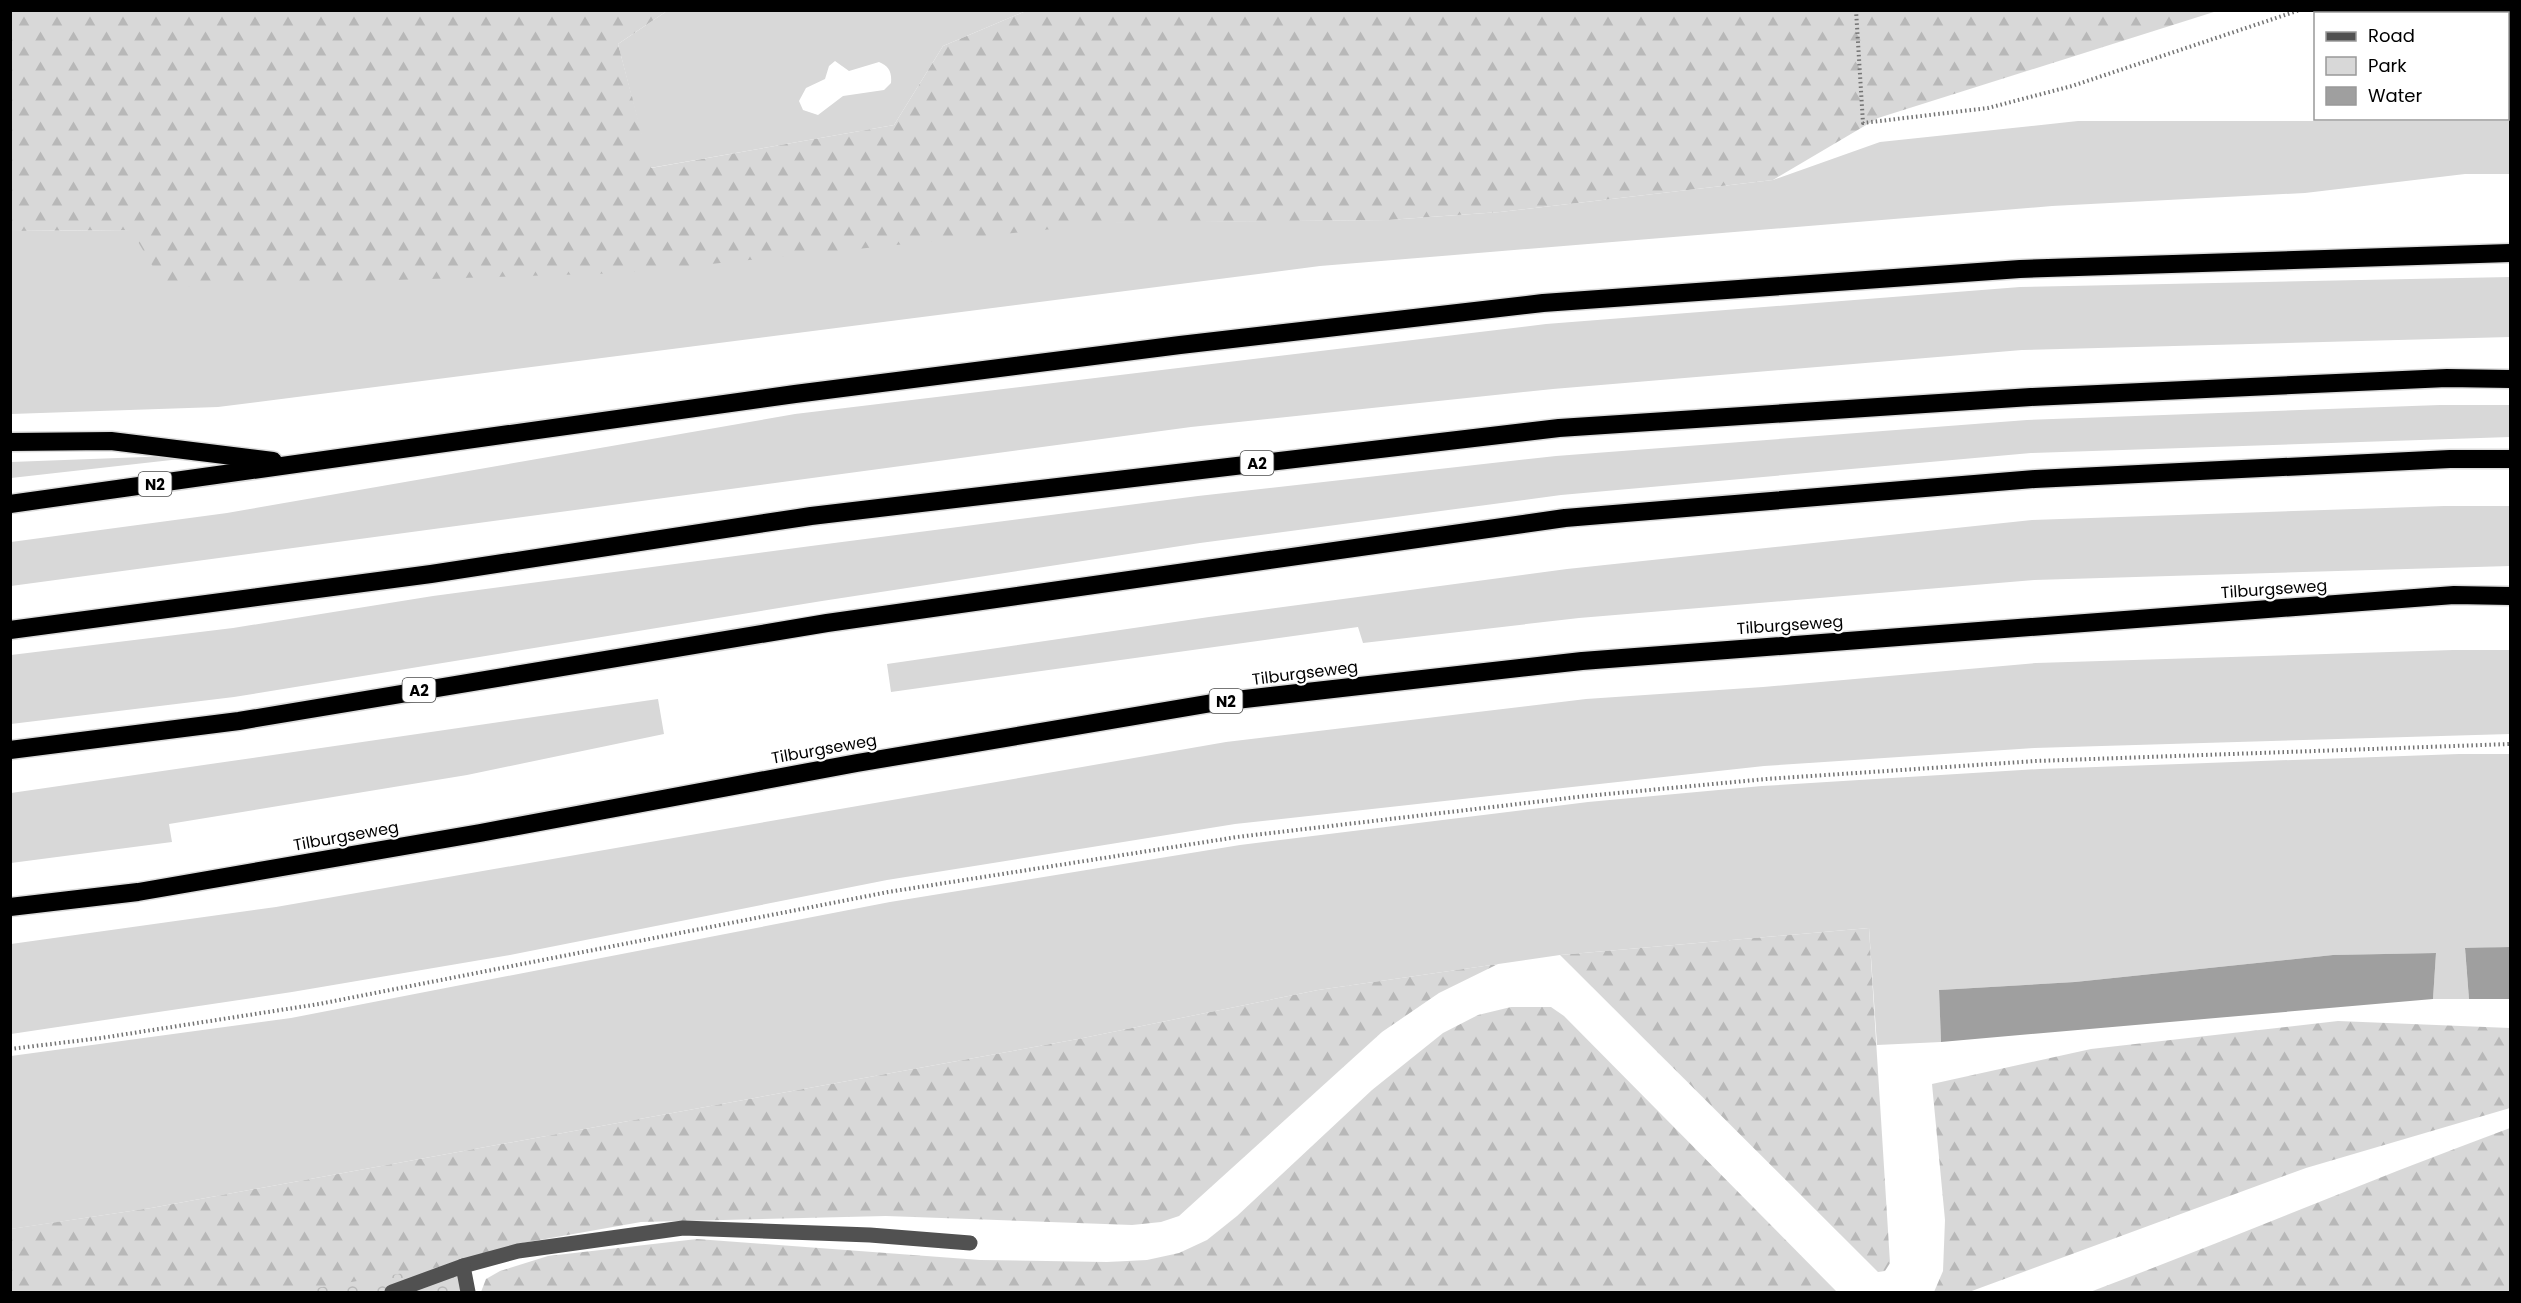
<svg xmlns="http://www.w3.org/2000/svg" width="2521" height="1303" font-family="Poppins,sans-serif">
<defs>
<pattern id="forest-firs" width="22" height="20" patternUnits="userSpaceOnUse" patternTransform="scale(1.5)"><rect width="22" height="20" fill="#d8d8d8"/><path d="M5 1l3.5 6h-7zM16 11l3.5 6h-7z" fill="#b8b8b8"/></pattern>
<pattern id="park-crowns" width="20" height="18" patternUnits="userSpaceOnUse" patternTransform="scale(1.5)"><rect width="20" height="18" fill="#d8d8d8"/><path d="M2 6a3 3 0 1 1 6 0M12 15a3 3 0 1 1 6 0" fill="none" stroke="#b8b8b8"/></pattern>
</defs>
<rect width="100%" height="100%" fill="#fff"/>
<!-- green -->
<g fill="#d8d8d8" fill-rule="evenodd">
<path d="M667,11h359l-83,35 -49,79 -244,43 -32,-124zM835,61l14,10 30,-9c10,4 13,10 12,21l-7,7 -41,6 -25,19 -15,-5 -4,-9 7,-13 19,-9 4,-13z"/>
<polygon points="2078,121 2510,121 2510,174 2465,174 2305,193 2052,206 1320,266 218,407 11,414 10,231 1388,220 1500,212 1773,180 1880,142"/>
<polygon points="2510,277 2510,337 2022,350 1553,389 1191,427 11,586 11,542 227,513 795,414 1546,324 2020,287"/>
<polygon points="2440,405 2510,405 2510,437 2031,453 1561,495 1200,543 822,601 234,697 11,724 11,655 233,628 433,596 811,546 1198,496 1556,456 2027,420"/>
<polygon points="225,454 11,478 11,462"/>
<polygon points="2444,506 2510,506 2510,566 2034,580 1579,618 1363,643 1358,627 891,692 887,664 1209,617 1567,569 2032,520"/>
<polygon points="2453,650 2510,650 2510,734 2034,748 1764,766 1235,824 887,880 510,955 292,992 11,1034 11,944 276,907 1226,742 1586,699 1763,687 2036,663"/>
<polygon points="658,699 664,734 467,775 169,824 172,842 11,863 11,793"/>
<polygon points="2459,754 2510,754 2510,947 2465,949 2469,999 2433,999 2436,953 2333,955 2075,982 1939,990 1941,1042 1877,1045 1869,928 1560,955 1318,990 1078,1039 151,1208 11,1229 11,1056 291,1018 890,902 1240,845 1588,802 1762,786 2040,769"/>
</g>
<!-- forest -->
<g fill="url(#forest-firs)">
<polygon points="10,11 667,11 618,44 651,168 894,125 943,46 1026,11 2217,11 1878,118 1773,180 1500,212 1388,220 1110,223 623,273 165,287 131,230 11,231"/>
<polygon points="1869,928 1890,1263 1885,1271 1878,1272 1560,955"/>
<polygon points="1498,964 1439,993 1382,1032 1179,1216 1161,1222 1132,1225 886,1216 641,1222 517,1244 368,1292 11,1292 10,1229 151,1208 1078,1039 1318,990"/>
<polygon points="1511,1007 1551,1007 1564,1016 1837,1292 481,1292 486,1279 500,1271 548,1256 697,1239 980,1260 1107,1262 1147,1260 1179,1253 1207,1240 1237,1216 1372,1090 1443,1033 1478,1015"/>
<polygon points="2338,1021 2510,1028 2510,1108 2306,1168 1969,1292 1934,1292 1943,1271 1945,1220 1932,1084 2091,1049"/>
<path d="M2510,1128v164h-420c141,-53 279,-112 420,-164z"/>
</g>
<!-- park -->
<polygon fill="url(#park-crowns)" points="468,1262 473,1292 293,1292"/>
<!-- water -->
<g fill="#9f9f9f">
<polygon points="2510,947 2510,999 2469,999 2465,948"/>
<polygon points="2436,953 2433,999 1941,1042 1939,990 2075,982 2333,955"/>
</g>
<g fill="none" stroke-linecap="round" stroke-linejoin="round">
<defs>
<g id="highway">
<polyline points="10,442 111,441 273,461"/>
<polyline points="10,504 795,394 1180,345 1543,303 2020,269 2510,253"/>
<polyline points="10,630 431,574 811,516 1559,428 2031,397 2447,378 2510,379"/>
<polyline points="10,750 239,721 827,623 1565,518 2035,479 2450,459 2510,459"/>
<polyline points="10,907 138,892 480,833 857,763 1218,702 1582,661 2454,595 2510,596"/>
</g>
</defs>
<!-- highway casing -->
<use href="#highway" stroke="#dbdbdb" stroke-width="21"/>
<!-- path -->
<g stroke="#737373" stroke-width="4" stroke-dasharray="1.5 3" stroke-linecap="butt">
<polyline points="1856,10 1863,123 1988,108 2072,86 2300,10"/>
<polyline points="10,1049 101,1038 319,1004 888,892 1237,837 1586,796 1766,779 2036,761 2510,744"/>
</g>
<!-- minor -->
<g stroke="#515151" stroke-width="15">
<polyline points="463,1266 518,1251 683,1228 870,1235 970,1243"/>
<polyline points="392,1292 463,1266 468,1292"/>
</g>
<!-- highway -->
<use href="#highway" stroke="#000" stroke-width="18"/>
</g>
<g text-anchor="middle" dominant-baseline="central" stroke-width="4.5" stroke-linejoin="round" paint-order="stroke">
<!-- shield labels -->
<g fill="#fff" stroke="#4c4c4c" stroke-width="1.5">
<rect x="1240.5" y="451" width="33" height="24" rx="4.5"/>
<rect x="138.5" y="472" width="33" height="24" rx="4.5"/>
<rect x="402.5" y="678" width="33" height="24" rx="4.5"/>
<rect x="1209.5" y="689" width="33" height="24" rx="4.5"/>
</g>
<g font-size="15" font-weight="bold" fill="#000">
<text x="1257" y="463">A2</text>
<text x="155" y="484">N2</text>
<text x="419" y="690">A2</text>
<text x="1226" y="701">N2</text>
</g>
<!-- street labels -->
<g font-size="16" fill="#000" stroke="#fff">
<text transform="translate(2274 589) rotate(-4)">Tilburgseweg</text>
<text transform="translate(1790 625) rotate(-4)">Tilburgseweg</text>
<text transform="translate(1305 673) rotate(-7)">Tilburgseweg</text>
<text transform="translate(824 749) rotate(-10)">Tilburgseweg</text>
<text transform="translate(346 836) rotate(-10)">Tilburgseweg</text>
</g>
</g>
<!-- border -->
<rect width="2521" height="1303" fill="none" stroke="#000000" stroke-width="24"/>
<!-- legend -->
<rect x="2314" y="12" width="195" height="108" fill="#ffffff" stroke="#999999" stroke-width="1.5"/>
<rect x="2326" y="32" width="30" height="9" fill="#515151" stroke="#999999" stroke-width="1.5"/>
<text x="2368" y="42" font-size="18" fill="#000000">Road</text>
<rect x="2326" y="57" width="30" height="18" fill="#d8d8d8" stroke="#999999" stroke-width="1.5"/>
<text x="2368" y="72" font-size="18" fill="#000000">Park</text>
<rect x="2326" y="87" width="30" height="18" fill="#9f9f9f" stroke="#999999" stroke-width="1.5"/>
<text x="2368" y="102" font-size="18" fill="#000000">Water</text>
</svg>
